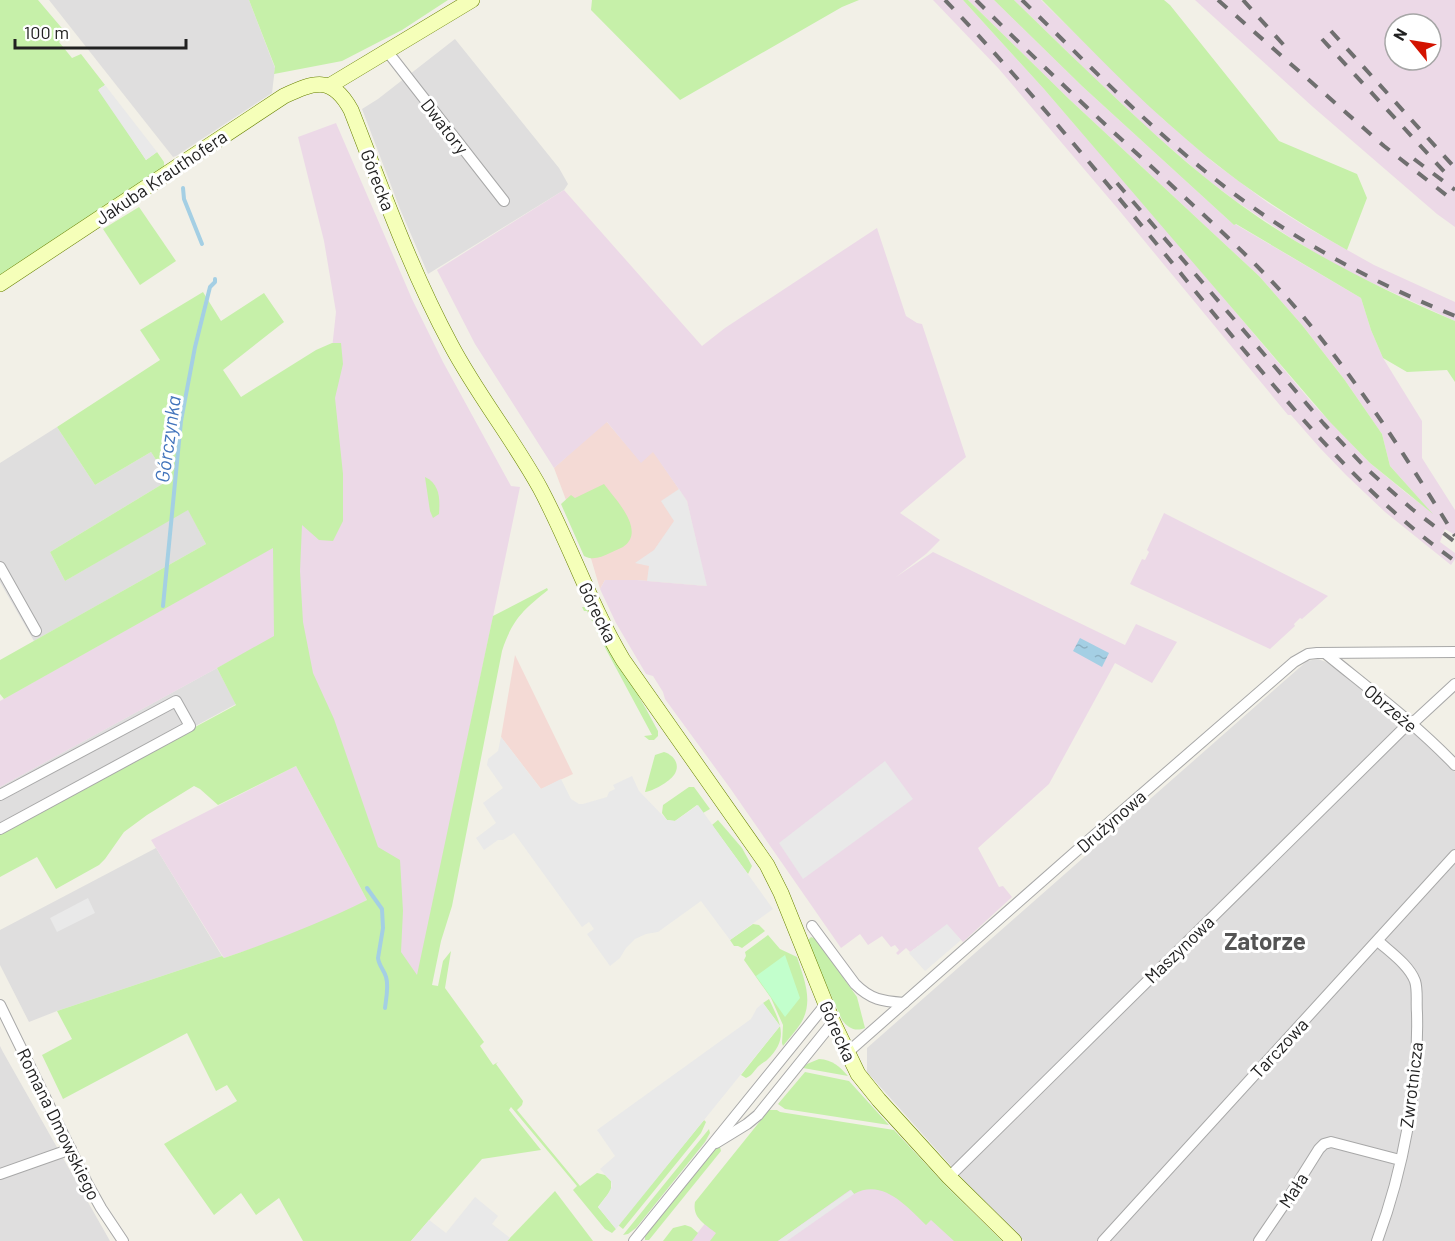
<svg xmlns="http://www.w3.org/2000/svg" width="1455" height="1241" font-family="Barlow,sans-serif">
<defs>
<pattern id="water-ripples" width="26" height="14" patternUnits="userSpaceOnUse" patternTransform="scale(1.5)"><rect width="26" height="14" fill="#a4cfe4"/><path d="M2 4q2-2 4 0t4 0M15 11q2-2 4 0t4 0" fill="none" stroke="#8db1c3"/></pattern>
</defs>
<rect width="100%" height="100%" fill="#f2f0e7"/>
<!-- residential -->
<g fill="#dfdede">
<polygon points="49,0 249,0 275,68 272,93 176,156 173,157"/>
<polygon points="455,39 559,168 568,184 564,190 428,274 400,209 362,109 378,99"/>
<polygon points="57,427 95,485 151,452 169,480 50,552 65,581 188,509 206,544 34,641 0,582 0,463"/>
<polygon points="1318,659 1326,662 1375,697 1412,732 1437,750 1455,772 1455,1241 1024,1241 977,1195 867,1072 867,1048 1307,661"/>
<polygon points="217,668 236,704 0,832 0,787"/>
<polygon points="156,848 222,956 57,1011 29,1022 0,965 0,930"/>
<polygon points="0,1046 3,1052 110,1241 0,1241"/>
</g>
<!-- commercial -->
<g fill="#f4dad5">
<polygon points="606,421 641,462 653,451 687,501 707,586 637,580 605,580 600,589 590,555 566,500 554,468"/>
<polygon points="515,655 573,774 541,789 501,737"/>
</g>
<!-- industrial -->
<g fill="#ecd9e7" fill-rule="evenodd">
<polygon points="933,0 963,0 1044,89 1185,252 1314,405 1370,463 1405,492 1430,511 1390,466 1382,434 1344,379 1302,325 1259,276 1069,99 968,0 994,0 1082,86 1234,225 1235,224 1361,298 1371,330 1383,358 1422,421 1422,458 1455,510 1455,535 1445,529 1440,542 1455,553 1455,559 1451,565 1385,512 1346,475 1319,447 1291,415 1288,415 1118,209 999,69"/>
<polygon points="1014,0 1041,0 1163,119 1213,162 1268,203 1308,228 1374,265 1455,302 1455,321 1359,277 1332,263 1294,240 1237,202 1204,177 1152,132 1089,73"/>
<path d="M1195,0h260v227l-18,-13 -124,-107zM1395,24h36v36h-36z"/>
<polygon points="336,123 412,299 443,362 511,486 520,487 417,981 385,937 274,637 0,787 0,701 274,547 330,367 336,312 324,241 298,137"/>
<polygon points="564,190 702,346 725,328 877,228 906,316 917,323 922,324 966,457 900,513 940,540 926,554 896,577 933,552 1125,645 1136,624 1177,642 1152,683 1115,663 1049,784 978,848 999,887 1003,886 1012,897 963,942 947,925 910,952 906,948 898,955 896,953 899,950 895,945 891,947 882,936 868,945 860,934 841,948 730,788 665,699 663,692 653,676 646,674 616,623 600,589 605,580 637,580 706,586 687,501 653,452 641,463 607,422 554,468 475,344 437,270"/>
<polygon points="1164,513 1328,596 1302,619 1300,618 1294,624 1295,626 1270,649 1130,584 1142,559 1145,560 1149,552 1147,550"/>
<polygon points="296,766 367,900 336,916 283,938 224,958 151,840"/>
<polygon points="779,1131 834,1137 962,1241 691,1241"/>
</g>
<!-- grass -->
<g fill="#c6f0a9">
<polygon points="0,0 38,0 66,33 59,42 72,58 81,54 105,85 99,89 146,160 157,152 164,162 164,167 0,276"/>
<polygon points="249,0 448,0 402,30 342,61 274,74 275,67"/>
<polygon points="592,0 859,0 842,7 680,100 591,10"/>
<polygon points="963,0 968,0 1069,99 1259,276 1302,325 1344,379 1382,434 1390,466 1433,514 1370,463 1330,422 1044,89"/>
<path d="M994,0h20c36,35 72,70 108,104 43,40 87,80 136,113 62,42 129,75 197,104v61l-8,-12 -40,2 -24,-14 -12,-28 -10,-32 -125,-74 -2,1 -152,-139z"/>
<path d="M1042,0h122l6,5 109,136 78,33 10,24 -20,52c-57,-32 -112,-68 -161,-111 -51,-43 -97,-92 -144,-139z"/>
<polygon points="139,207 176,261 140,285 103,229"/>
<path d="M203,292l18,29 43,-28 20,29 -61,48 18,27 75,-47 16,-7h9l2,21 -8,34 8,76v47l-10,20 -14,-1 -17,-15 -2,46 3,51 10,51 21,46 44,128 22,13 3,51 -2,41 16,23 76,-359 54,-28 1,2c-25,20 -36,30 -46,61l-50,255 -11,35 -9,44 6,1 5,-25 8,-10 -6,37 39,54 -4,4 13,19 5,-3 -2,2 27,37 -1,4 -5,5 63,76 17,-13 8,2 6,6v9l-13,17 18,22 -4,4 -7,-4 -32,-39 4,-4 -66,-79 -2,3 32,40 -59,9 -71,82h-108l-24,-43 -23,17 -15,-22 -27,22 -50,-71 73,-43 -10,-16 -11,6 -29,-58 -124,66 -21,-44 30,-16 -15,-28 165,-55 2,2c49,-17 97,-35 143,-58l-71,-134 -78,39 -18,-16 -6,-3 -47,29 -23,17 -19,27 -6,6 -43,24 -19,-32 -37,20v-45l236,-127 -19,-37 57,-32 -1,-88 -269,151 -4,-5v-34l206,-116 -18,-34 -123,71 -15,-29 119,-72 -18,-28 -56,33 -38,-58 103,-67 -20,-30z"/>
<path d="M425,477c15,7 15,22 14,37l-6,4 -3,-7z"/>
<path d="M604,484c11,15 43,47 19,63 -4,2 -9,4 -13,6 -9,4 -17,8 -26,3l-23,-52 10,-9 4,3z"/>
<polygon points="582,607 586,607 588,609 646,709 658,731 658,736 654,740 649,740 644,736 652,735 602,642 587,611 584,611"/>
<path d="M664,752c10,3 17,13 10,23 -5,7 -21,16 -29,17l10,-37z"/>
<polygon points="689,787 694,787 710,809 703,813 697,805 675,821 667,820 662,813 663,805"/>
<polygon points="718,820 742,848 752,866 748,874 712,825"/>
<polygon points="753,924 759,925 765,931 742,948 738,946 734,946 730,940"/>
<path d="M768,935l12,14 17,8c7,22 17,44 4,66 -5,8 -12,15 -18,23l-1,-3 1,-18 -12,-27 -27,-38 2,-4 -1,-4z"/>
<path d="M811,937l5,2 41,58 8,31c-10,4 -17,0 -23,-8l-35,-79z"/>
<path d="M769,999c11,24 21,39 -2,61 -2,2 -5,3 -7,5 -6,5 -7,10 -14,13l-5,-3 39,-49 -17,-23z"/>
<path d="M819,1059c14,1 20,7 29,17l-45,-8 4,-4z"/>
<polygon points="805,1072 849,1081 889,1125 785,1109 778,1104"/>
<path d="M769,1110h8l3,2 114,18 53,57 55,54h-48l-23,-21 -5,5c-19,-18 -43,-47 -72,-31l-4,-4 -72,51h-68l6,-8c-11,-9 -24,-15 -21,-31z"/>
<polygon points="704,1120 706,1122 701,1133 623,1229 618,1225"/>
<polygon points="709,1129 710,1133 705,1142 636,1228 628,1234 623,1235"/>
<polygon points="717,1147 720,1147 721,1151 649,1240 645,1240 645,1236"/>
<polygon points="555,1191 593,1241 507,1241"/>
<polygon points="685,1225 691,1227 698,1233 692,1241 663,1241 673,1228"/>
</g>
<!-- park -->
<polygon fill="#c2ffcc" points="785,955 800,998 785,1017 756,976"/>
<!-- parking -->
<g fill="#e9e9e9">
<polygon points="105,85 157,152 146,160 98,90"/>
<polygon points="679,489 687,501 707,586 647,581 649,566 635,563 654,550 674,521 661,501"/>
<polygon points="501,737 541,789 561,779 571,799 579,804 583,804 607,797 609,792 615,789 613,785 632,776 639,791 667,820 675,821 698,805 773,909 730,940 701,901 658,932 646,934 635,939 626,948 620,958 610,966 587,934 594,929 589,922 582,927 514,833 503,840 498,840 484,850 476,838 496,823 483,803 503,788 487,765 488,759 498,751"/>
<polygon points="885,761 913,799 803,879 779,843"/>
<polygon points="88,898 95,913 57,932 50,918"/>
<polygon points="947,924 961,940 925,971 909,953"/>
<polygon points="763,1003 780,1026 616,1229 598,1207 608,1194 612,1186 611,1181 600,1169 615,1156 597,1130 751,1019 757,1008"/>
<polygon points="851,1190 854,1194 787,1241 778,1241"/>
<polygon points="475,1197 498,1216 492,1224 510,1238 507,1241 411,1241 429,1220 446,1233"/>
</g>
<!-- water -->
<polygon fill="url(#water-ripples)" points="1080,638 1109,653 1102,667 1073,651"/>
<g fill="none" stroke-linecap="round" stroke-linejoin="round">
<!-- stream -->
<g stroke="#a4cfe4" stroke-width="4">
<polyline points="183,188 184,199 202,244"/>
<polyline points="163,606 181,421 195,347 210,287 215,282 215,279"/>
<path d="M367,888l15,21 1,19 -5,30c1,8 6,12 8,19 3,9 0,22 -1,31"/>
</g>
<defs>
<g id="street">
<polyline points="387,51 504,201"/>
<polyline points="0,567 36,631"/>
<path d="M1325,653c44,36 91,71 130,112"/>
<polyline points="0,795 176,701 190,726 0,829"/>
<path d="M812,926l43,58c16,16 27,17 49,19"/>
<polyline points="0,1005 87,1183 101,1208 123,1241"/>
<polyline points="847,1053 1074,853 1294,662 1308,654 1317,653 1455,652"/>
<polyline points="716,1143 747,1124 758,1115 833,1022"/>
<polyline points="0,1174 71,1149"/>
<polyline points="949,1177 1410,722 1416,720 1455,684"/>
<polyline points="634,1241 826,1004"/>
<polyline points="1103,1241 1455,855"/>
<polyline points="1259,1241 1287,1200 1319,1149 1324,1144 1331,1142 1400,1160"/>
<path d="M1377,1241c26,-70 42,-154 40,-228 -1,-10 1,-23 -2,-32 -6,-16 -25,-29 -37,-40"/>
</g>
<g id="secondary">
<polyline points="329,86 472,0"/>
<path d="M0,284l284,-188c30,-14 48,-21 67,14 31,79 59,159 100,235 26,49 62,94 89,143 30,56 50,117 83,172l144,205 14,28 52,129 25,52 21,26 70,77 65,64"/>
</g>
</defs>
<!-- street casing -->
<use href="#street" stroke="#a8a8a8" stroke-width="12"/>
<!-- secondary casing -->
<use href="#secondary" stroke="#678100" stroke-width="16"/>
<!-- street -->
<use href="#street" stroke="#fff" stroke-width="10"/>
<!-- secondary -->
<use href="#secondary" stroke="#f5ffb9" stroke-width="15"/>
<!-- rail -->
<g stroke="#6f6f6f" stroke-width="4" stroke-dasharray="12 12" stroke-linecap="butt">
<path d="M945,0c95,99 182,208 269,314 74,89 146,179 241,247"/>
<path d="M976,0c58,58 117,114 178,169 45,42 92,83 134,130 64,72 116,155 167,237"/>
<path d="M1022,0c68,66 135,136 211,193 68,51 144,91 222,123"/>
<polyline points="1218,0 1384,146 1455,202"/>
<polyline points="1243,0 1291,53"/>
<polyline points="1331,31 1455,168"/>
<polyline points="1322,39 1451,179"/>
<polyline points="1414,159 1455,190"/>
<polyline points="1117,183 1324,424 1367,469 1388,488 1412,509 1455,542"/>
</g>
</g>
<g text-anchor="middle" dominant-baseline="central" stroke-width="6" stroke-linejoin="round" paint-order="stroke">
<!-- street labels -->
<g font-size="18" fill="#212121" stroke="#fff">
<text transform="translate(445 126) rotate(52)">Dwatory</text>
<text transform="translate(161 177) rotate(-34)">Jakuba Krauthofera</text>
<text transform="translate(378 180) rotate(69)">Górecka</text>
<text transform="translate(598 612) rotate(64)">Górecka</text>
<text transform="translate(1391 708) rotate(40)">Obrzeże</text>
<text transform="translate(1111 821) rotate(-41)">Drużynowa</text>
<text transform="translate(1179 949) rotate(-44)">Maszynowa</text>
<text transform="translate(838 1031) rotate(66)">Górecka</text>
<text transform="translate(1279 1048) rotate(-47)">Tarczowa</text>
<text transform="translate(1411 1085) rotate(-83)">Zwrotnicza</text>
<text transform="translate(59 1124) rotate(64)">Romana Dmowskiego</text>
<text transform="translate(1293 1190) rotate(-57)">Mała</text>
</g>
<!-- water labels -->
<g font-size="20" font-style="italic" fill="#4274bc" stroke="#fff">
<text transform="translate(167 439) rotate(-82)">Górczynka</text>
</g>
<!-- district labels -->
<g font-size="24" font-weight="bold" fill="#545454" stroke="#fff">
<text x="1265" y="940">Zatorze</text>
</g>
</g>
<!-- north arrow -->
<g transform="translate(1413 42) rotate(300)"><circle r="28" fill="#ffffff" stroke="#a6a6a6" stroke-width="1.5"/>
<path d="M0-4.5L10 22L0 15L-10 22Z" fill="#d31300"/>
<text y="-9" font-size="16" font-weight="bold" text-anchor="middle" fill="#212121">N</text>
</g>
<!-- scale -->
<path d="M15 39v9h171v-9" fill="none" stroke="#212121" stroke-width="3"/>
<text x="24" y="39" font-size="18" fill="#212121" stroke="#ffffff" stroke-width="4.5" paint-order="stroke">100 m</text>
</svg>
